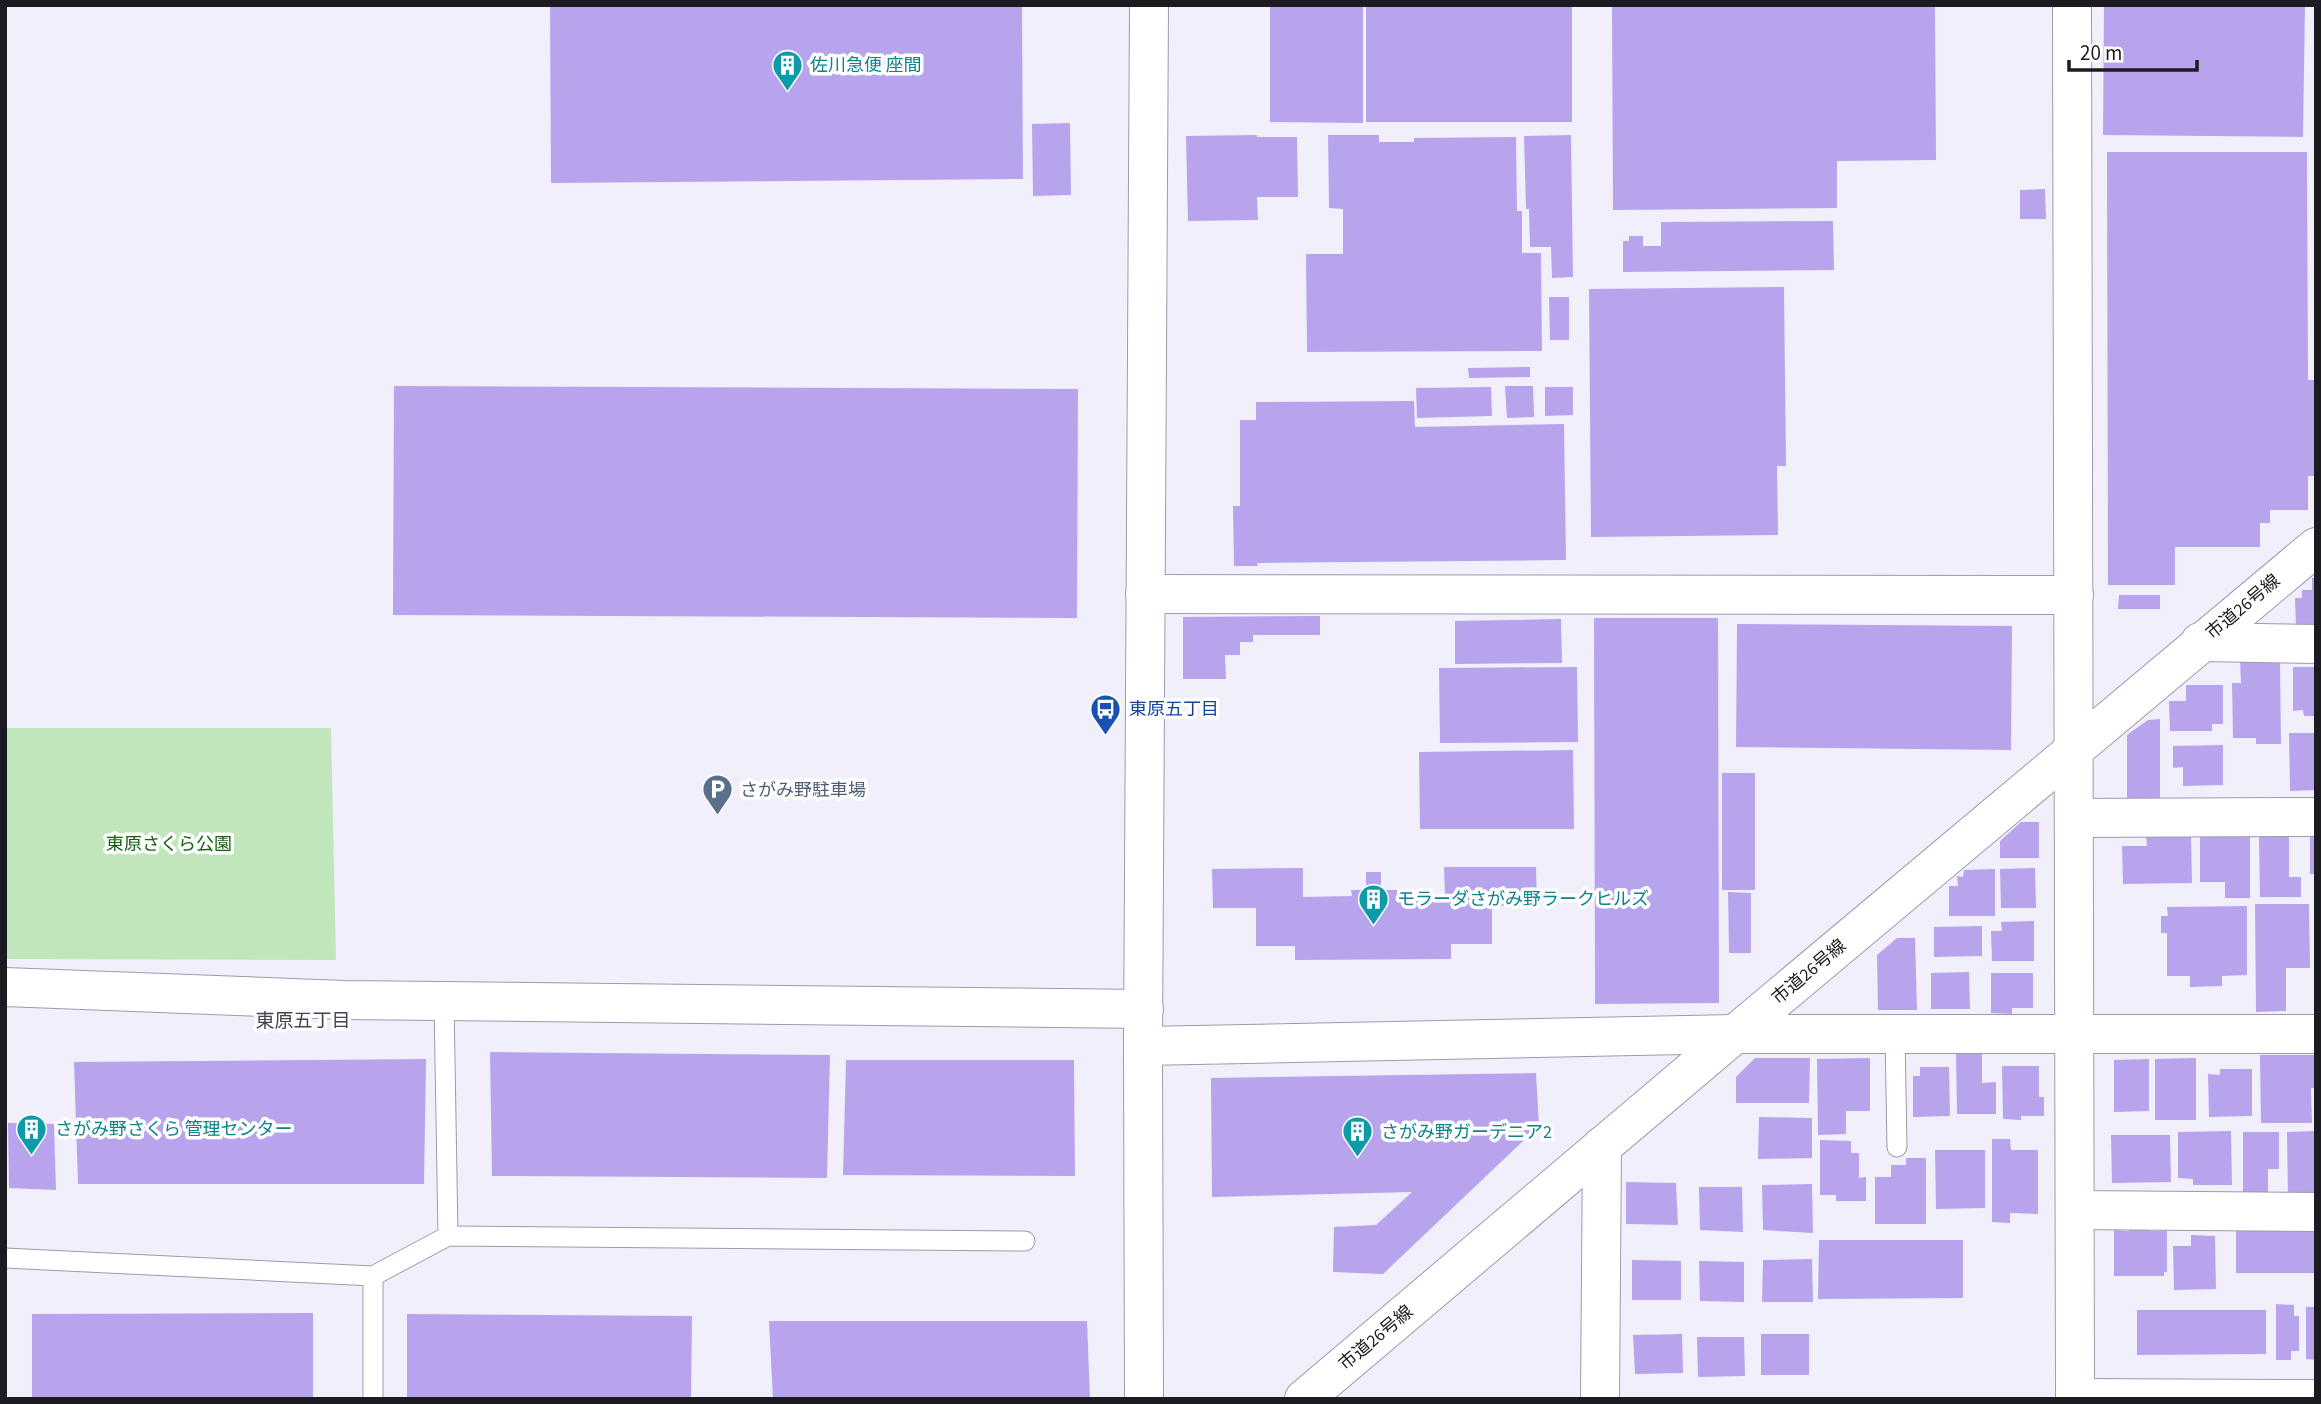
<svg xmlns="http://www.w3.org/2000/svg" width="2321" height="1404" font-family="'Source Sans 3','Noto Sans JP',sans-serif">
<rect width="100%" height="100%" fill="#f2effd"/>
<!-- green -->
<polygon fill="#c1e6bc" points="5,728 331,728 336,960 5,959"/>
<!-- building -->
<g fill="#b7a4ed">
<polygon points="550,5 1022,5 1023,179 551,183"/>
<polygon points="1270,5 1363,5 1363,123 1270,122"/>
<rect x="1366" y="5" width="206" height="117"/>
<polygon points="1612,5 1935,5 1936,160 1837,161 1837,208 1613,210"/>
<polygon points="2104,5 2305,5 2303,137 2103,135"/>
<polygon points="1070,123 1071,195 1033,196 1032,124"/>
<polygon points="1257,135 1257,137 1297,137 1298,197 1257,197 1258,220 1188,221 1186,136"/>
<polygon points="1328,135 1379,135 1379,142 1414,142 1414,138 1516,137 1517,211 1522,211 1522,253 1541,253 1542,351 1307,352 1306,254 1343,254 1343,209 1329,208"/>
<polygon points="1571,135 1573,277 1552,278 1551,247 1530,247 1529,209 1526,209 1524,136"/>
<polygon points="2107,152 2307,152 2308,380 2316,380 2316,476 2308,476 2308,510 2270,510 2270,523 2260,523 2260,547 2175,547 2175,585 2108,585"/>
<polygon points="2045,189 2046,219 2020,219 2020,190"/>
<polygon points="1833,221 1834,270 1623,272 1623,241 1629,241 1629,236 1643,236 1643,246 1661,246 1661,222"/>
<polygon points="1784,287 1786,466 1777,466 1778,535 1591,537 1589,289"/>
<polygon points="1549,297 1569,297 1569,340 1550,340"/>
<polygon points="1530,367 1530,377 1469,378 1468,368"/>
<polygon points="394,386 1078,389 1077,618 393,615"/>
<polygon points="1505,386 1533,386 1534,417 1507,418"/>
<polygon points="1491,387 1492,416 1417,418 1416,388"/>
<polygon points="1545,387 1573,387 1573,415 1545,416"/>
<polygon points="1414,401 1415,427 1564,424 1566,560 1257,563 1258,566 1234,566 1233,506 1240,506 1240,420 1256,420 1256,402"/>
<polygon points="2312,578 2316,578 2316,627 2296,627 2295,598 2302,598 2302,590 2312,590"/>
<polygon points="2119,595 2160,595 2160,609 2118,609"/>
<polygon points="1320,616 1320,635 1253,635 1253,642 1240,642 1240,655 1225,655 1226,679 1183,679 1183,617"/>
<polygon points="1594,618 1718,618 1719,1003 1595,1004"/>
<polygon points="1561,619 1562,663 1455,664 1455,621"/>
<polygon points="1737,624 2012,626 2011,750 1736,747"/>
<polygon points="2240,660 2280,660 2281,744 2256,744 2256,738 2233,738 2232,683 2241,683"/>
<polygon points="1577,667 1578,742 1440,743 1439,668"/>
<polygon points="2293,667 2316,667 2316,716 2304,716 2303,710 2293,711"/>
<polygon points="2186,685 2223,685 2223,724 2212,724 2212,731 2170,731 2169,701 2186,701"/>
<polygon points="2160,719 2160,799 2127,799 2127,735 2148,720"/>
<polygon points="2289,733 2316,733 2316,790 2290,791"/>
<polygon points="2223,745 2223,785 2183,786 2183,767 2173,768 2173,746"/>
<polygon points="1573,750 1574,829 1420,829 1419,752"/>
<rect x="1722" y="773" width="33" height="117"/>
<polygon points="2021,822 2039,822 2039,858 2000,858 2000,841"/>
<polygon points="2250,834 2250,898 2225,898 2225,882 2200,882 2200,835"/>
<polygon points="2191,835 2192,883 2123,884 2122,846 2147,846 2146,836"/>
<polygon points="2289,836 2289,877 2301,877 2301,897 2260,897 2259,837"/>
<rect x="2310" y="836" width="6" height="38"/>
<polygon points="1444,867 1536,867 1537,905 1492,906 1492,944 1451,944 1451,959 1295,960 1295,946 1256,946 1256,908 1213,908 1212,869 1303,868 1303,897 1352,896 1351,890 1366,890 1366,872 1381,872 1381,890 1400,890 1400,896 1445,895"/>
<polygon points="2035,868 2036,908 2001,908 2000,869"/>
<polygon points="1995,869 1995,916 1949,916 1949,886 1958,886 1957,876 1963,877 1964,870"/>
<polygon points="1728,892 1751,893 1751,953 1729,953"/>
<polygon points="2255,904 2309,904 2310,968 2286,968 2286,1011 2256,1012"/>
<polygon points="2247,906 2247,975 2222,976 2222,986 2190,987 2190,976 2167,976 2167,933 2161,933 2161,916 2168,916 2167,907"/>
<polygon points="2034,921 2034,961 1992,961 1991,931 2002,931 2001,922"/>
<polygon points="1982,926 1982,956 1934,957 1934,927"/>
<polygon points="1897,938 1915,938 1917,1010 1878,1010 1877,955"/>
<polygon points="1969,972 1970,1009 1931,1009 1931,973"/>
<polygon points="1991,973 2033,973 2033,1008 2012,1008 2012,1014 1991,1013"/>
<polygon points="490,1052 830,1055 827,1178 492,1176"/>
<polygon points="1956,1053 1982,1053 1982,1083 1996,1082 1996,1114 1957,1114"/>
<polygon points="2260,1055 2316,1055 2316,1088 2311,1088 2312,1123 2261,1123"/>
<polygon points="1755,1058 1810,1058 1809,1103 1736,1103 1736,1077"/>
<polygon points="1870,1058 1870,1111 1846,1111 1846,1134 1818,1135 1817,1059"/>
<polygon points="2196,1058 2196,1120 2155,1120 2155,1059"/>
<polygon points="426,1059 424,1184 78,1184 74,1062"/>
<polygon points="2149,1059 2149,1111 2114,1112 2114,1060"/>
<polygon points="846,1060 1074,1060 1075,1176 843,1175"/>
<polygon points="2002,1066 2039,1066 2039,1097 2044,1097 2044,1116 2021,1116 2021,1120 2003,1119"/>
<polygon points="1920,1067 1949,1067 1950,1116 1913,1117 1913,1076 1920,1076"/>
<polygon points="2220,1069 2252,1069 2252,1116 2209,1117 2208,1074 2220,1075"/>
<polygon points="1536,1073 1539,1126 1383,1274 1333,1272 1334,1227 1376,1225 1412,1192 1212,1197 1211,1078"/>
<polygon points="1759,1117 1812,1118 1812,1158 1758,1159"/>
<polygon points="8,1123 54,1124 56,1190 9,1188"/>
<polygon points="2231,1131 2232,1185 2193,1185 2193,1179 2178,1178 2178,1132"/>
<polygon points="2316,1131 2314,1199 2288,1199 2287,1132"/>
<polygon points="2243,1132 2279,1132 2279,1169 2268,1169 2268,1193 2243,1194"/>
<polygon points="2111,1135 2170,1135 2171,1182 2112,1183"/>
<polygon points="1992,1139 2010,1139 2011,1150 2038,1150 2038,1214 2010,1213 2010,1223 1992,1222"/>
<polygon points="1820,1140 1851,1141 1851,1153 1859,1153 1859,1178 1866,1177 1866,1201 1836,1201 1836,1195 1820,1195"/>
<polygon points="1935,1150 1985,1150 1985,1208 1936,1209"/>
<polygon points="1906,1158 1926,1158 1926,1224 1875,1224 1875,1177 1891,1177 1891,1165 1906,1165"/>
<polygon points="1626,1182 1676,1183 1678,1225 1626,1224"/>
<polygon points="1812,1184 1813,1233 1763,1230 1762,1185"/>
<polygon points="1699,1187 1742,1187 1743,1232 1700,1230"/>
<polygon points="2129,1227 2150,1227 2150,1231 2167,1231 2167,1272 2164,1272 2164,1276 2114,1276 2114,1230 2129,1231"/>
<polygon points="2315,1230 2315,1273 2236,1273 2236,1231"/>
<polygon points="2191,1235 2215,1236 2216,1289 2174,1290 2173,1246 2191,1246"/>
<polygon points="1819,1240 1963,1240 1963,1298 1818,1299"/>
<polygon points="1812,1259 1813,1302 1762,1302 1763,1260"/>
<polygon points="1632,1260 1681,1261 1681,1300 1632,1300"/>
<polygon points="1699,1261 1744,1262 1744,1302 1700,1301"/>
<polygon points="2276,1304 2294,1305 2294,1316 2299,1316 2299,1351 2291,1351 2291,1360 2276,1360"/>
<polygon points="2306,1307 2316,1307 2316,1360 2306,1359"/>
<polygon points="2137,1310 2266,1310 2266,1354 2137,1355"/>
<polygon points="313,1313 313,1399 32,1399 32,1314"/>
<polygon points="407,1314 692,1316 691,1399 407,1399"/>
<polygon points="769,1321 1087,1321 1090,1399 773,1399"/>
<polygon points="1682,1334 1683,1373 1635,1374 1633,1335"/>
<rect x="1761" y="1334" width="48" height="41"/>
<polygon points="1697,1337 1744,1337 1745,1376 1698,1377"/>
</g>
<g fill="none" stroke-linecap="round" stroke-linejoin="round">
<defs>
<g id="service">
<polyline points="444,1001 448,1236"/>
<polyline points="1895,1034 1897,1147"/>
<polyline points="5,1258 373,1276 448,1236 1025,1241"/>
<polyline points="373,1276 373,1399"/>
</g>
<g id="minor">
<polyline points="2072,5 2075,1399"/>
<polyline points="1145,594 2074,595"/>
<polyline points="2200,642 2316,644"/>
<polyline points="2074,818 2316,817"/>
<polyline points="5,987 344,1000 1144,1009"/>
<polyline points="1143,1046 1735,1034 2316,1034"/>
<polyline points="2075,1210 2316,1212"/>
<polyline points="2075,1398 2316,1399"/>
<polyline points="1600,1399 1602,1146"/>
</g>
<g id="tertiary">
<polyline points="1144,1399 1143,1046 1149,5"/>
<polyline points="1304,1399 1735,1034 2316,547"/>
</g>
</defs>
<!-- service casing -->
<use href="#service" stroke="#9e9aab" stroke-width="21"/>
<!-- minor casing -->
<use href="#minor" stroke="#9e9aab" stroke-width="40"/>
<!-- tertiary casing -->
<use href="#tertiary" stroke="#9e9aab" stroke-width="40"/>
<!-- service -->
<use href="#service" stroke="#fff" stroke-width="19"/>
<!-- minor -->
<use href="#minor" stroke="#fff" stroke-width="38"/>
<!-- tertiary -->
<use href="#tertiary" stroke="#fff" stroke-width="38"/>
</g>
<!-- icons -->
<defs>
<symbol id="building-pin" viewBox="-11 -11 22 30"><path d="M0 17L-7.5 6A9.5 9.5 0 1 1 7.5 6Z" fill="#0f9aa8" stroke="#fff"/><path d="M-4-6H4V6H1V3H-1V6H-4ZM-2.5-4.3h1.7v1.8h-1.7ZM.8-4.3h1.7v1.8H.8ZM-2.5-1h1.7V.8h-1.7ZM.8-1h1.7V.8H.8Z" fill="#fff"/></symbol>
<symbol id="bus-pin" viewBox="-11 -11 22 30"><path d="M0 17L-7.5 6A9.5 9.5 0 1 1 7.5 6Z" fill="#1a4fb4" stroke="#fff"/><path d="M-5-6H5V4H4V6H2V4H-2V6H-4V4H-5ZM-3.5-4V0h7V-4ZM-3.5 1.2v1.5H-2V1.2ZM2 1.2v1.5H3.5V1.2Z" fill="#fff"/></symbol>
<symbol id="parking-pin" viewBox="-11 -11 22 30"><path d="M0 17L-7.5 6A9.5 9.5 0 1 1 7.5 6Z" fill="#5c6f8a" stroke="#fff"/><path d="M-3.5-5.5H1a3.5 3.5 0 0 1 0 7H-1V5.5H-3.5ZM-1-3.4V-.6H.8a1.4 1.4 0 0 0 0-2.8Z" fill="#fff"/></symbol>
</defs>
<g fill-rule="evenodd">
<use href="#building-pin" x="770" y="48" width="35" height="47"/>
<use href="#bus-pin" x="1088" y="692" width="35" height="47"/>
<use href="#parking-pin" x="700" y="772" width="35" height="47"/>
<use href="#building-pin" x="1356" y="882" width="35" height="47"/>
<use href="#building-pin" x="14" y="1112" width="35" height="47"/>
<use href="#building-pin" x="1340" y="1114" width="35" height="47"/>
</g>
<g text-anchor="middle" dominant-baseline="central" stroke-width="7" stroke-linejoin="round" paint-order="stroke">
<!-- culture labels -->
<g font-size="18" fill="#0d838f" stroke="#fff" text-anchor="start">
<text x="810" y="65">佐川急便 座間</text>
<text x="1397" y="899">モラーダさがみ野ラークヒルズ</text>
<text x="55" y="1129">さがみ野さくら 管理センター</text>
<text x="1381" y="1132">さがみ野ガーデニア2</text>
</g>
<!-- street labels -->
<g font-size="18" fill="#1c1b21" stroke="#fff">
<text transform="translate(2243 607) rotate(-40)">市道26号線</text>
<text transform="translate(1809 972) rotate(-40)">市道26号線</text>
<text transform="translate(1376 1338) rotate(-40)">市道26号線</text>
</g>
<!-- transit labels -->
<g font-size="18" fill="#164399" stroke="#fff" text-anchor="start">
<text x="1129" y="709">東原五丁目</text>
</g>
<!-- service labels -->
<g font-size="18" fill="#4e5e75" stroke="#fff" text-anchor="start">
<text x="740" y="790">さがみ野駐車場</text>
</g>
<!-- park labels -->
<g font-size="18" fill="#14620f" stroke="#fff">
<text x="169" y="844">東原さくら公園</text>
</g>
<!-- neighbourhood labels -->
<g font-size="19" fill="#474351" stroke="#fff">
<text x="303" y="1021">東原五丁目</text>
</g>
</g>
<!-- border -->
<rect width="2321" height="1404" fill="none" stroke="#1c1b21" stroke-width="14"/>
<!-- scale -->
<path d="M2069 60v10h128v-10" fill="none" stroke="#1c1b21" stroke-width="3.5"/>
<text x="2080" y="60" font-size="21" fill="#1c1b21" stroke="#ffffff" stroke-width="5" paint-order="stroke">20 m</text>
</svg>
